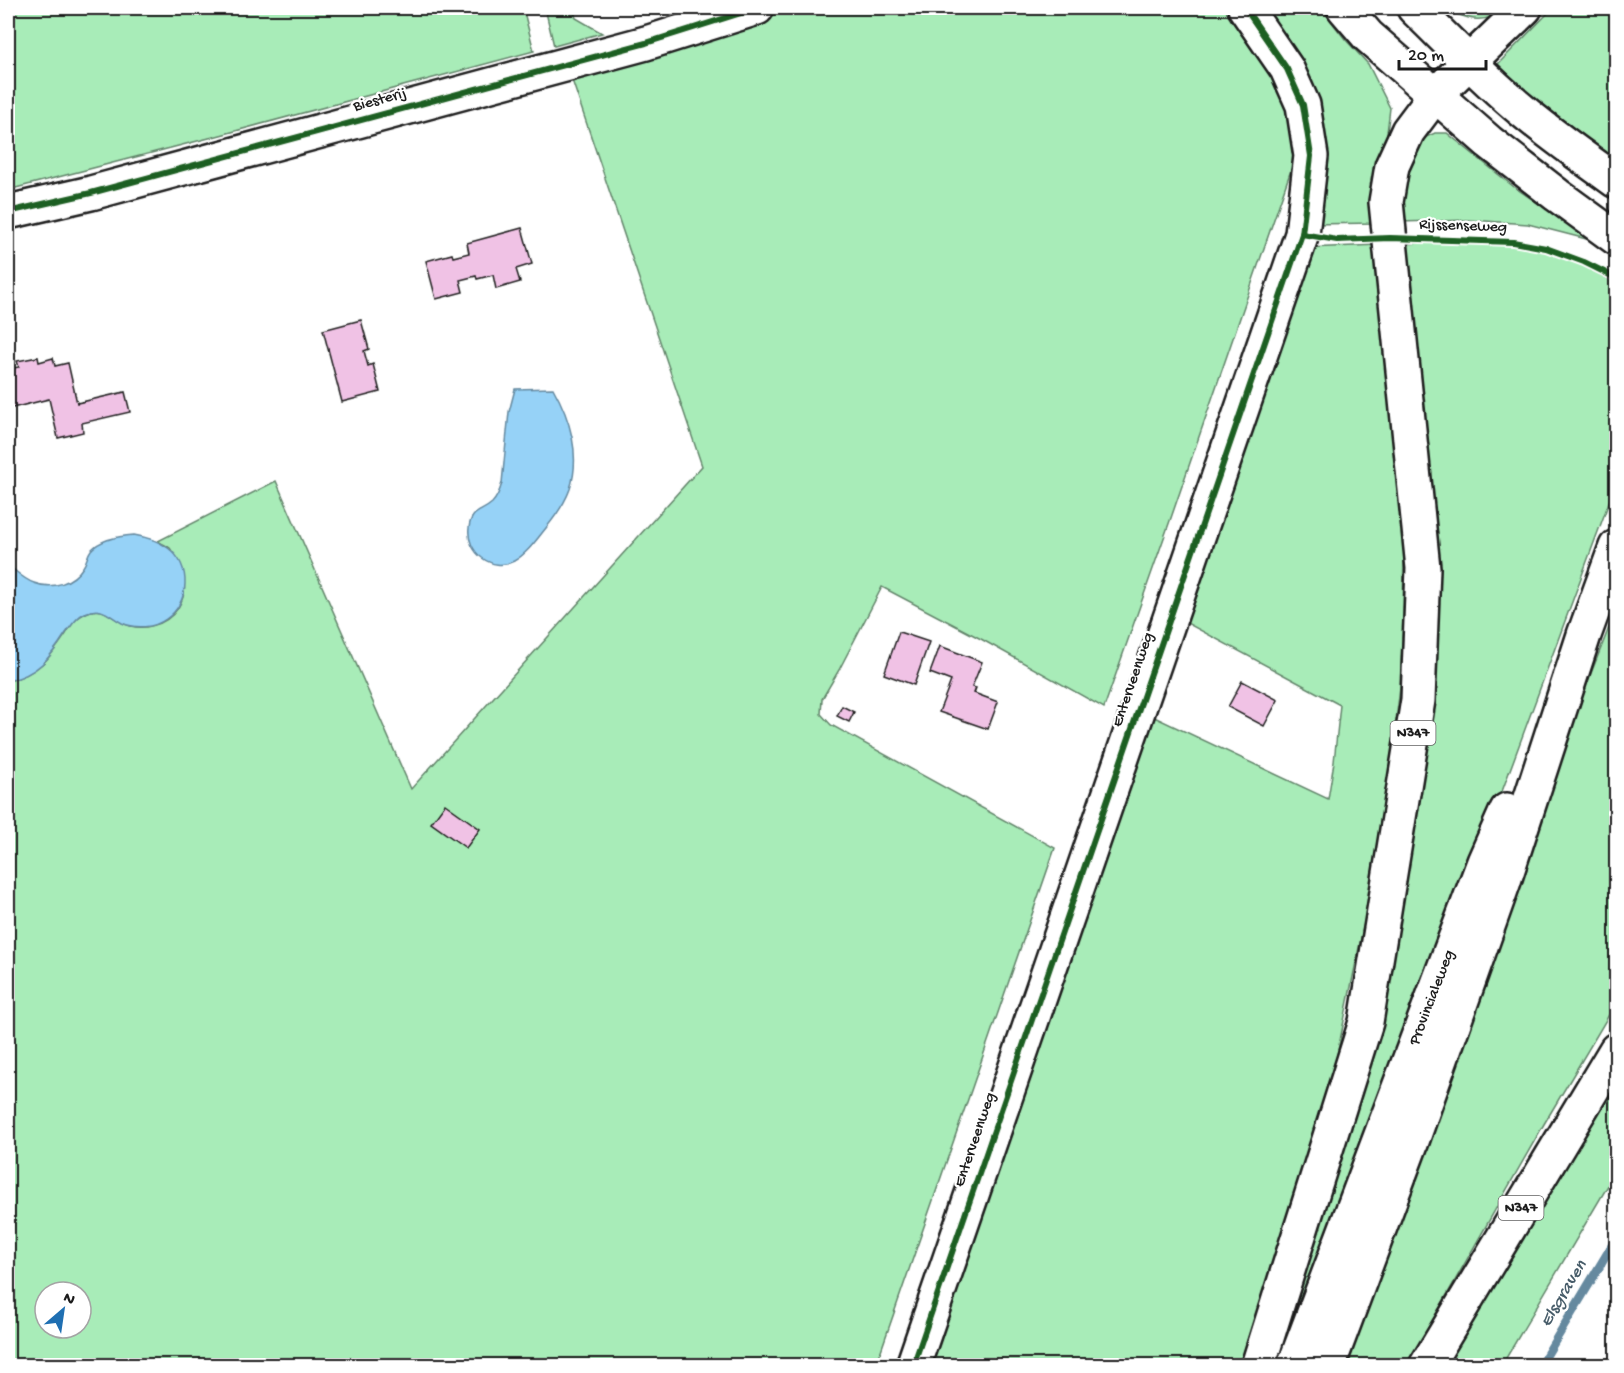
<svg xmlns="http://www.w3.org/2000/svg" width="1624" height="1373" font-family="'Gochi Hand',sans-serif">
<rect width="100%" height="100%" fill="#fff"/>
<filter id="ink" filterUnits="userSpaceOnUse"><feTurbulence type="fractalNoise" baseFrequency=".0167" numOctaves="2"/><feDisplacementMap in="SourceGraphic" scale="12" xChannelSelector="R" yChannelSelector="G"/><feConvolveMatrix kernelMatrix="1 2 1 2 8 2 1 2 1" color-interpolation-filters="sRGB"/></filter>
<g filter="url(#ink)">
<!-- green -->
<g fill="#a8ecb8" stroke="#62846a" stroke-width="1.5" fill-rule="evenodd">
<polygon points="8,8 523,8 534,51 213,137 8,190"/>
<polygon points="545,8 573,8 576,18 602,33 554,46"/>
<path d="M790,8h437l52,74 10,30 4,24v28l-121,351 -68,193 -123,-69 -99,-52 -43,83 -17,29 -1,15 10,11 224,123 -179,517h-868v-684c30,-7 41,-22 58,-47 5,-8 9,-16 18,-20 17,-9 24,1 37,8 19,11 45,4 57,-14 9,-16 8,-23 1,-39 -3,-6 -5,-16 -9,-21 -3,-2 -9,-5 -12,-7l118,-60 135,308 291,-323 -131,-389zM45,1292h36v36h-36z"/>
<polygon points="1261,8 1321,8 1345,39 1368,64 1390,108 1376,223 1311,224 1317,198"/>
<path d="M1443,8h67c-27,17 -39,13 -67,0z"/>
<polygon points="1553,8 1616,8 1616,161 1523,89 1498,64"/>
<polygon points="1435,133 1447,133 1514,187 1594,241 1528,224 1471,220 1399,222 1404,166 1417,141"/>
<polygon points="1467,241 1517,243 1569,258 1616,283 1616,483 1290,1365 1277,1366 1306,1270 1363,1046 1427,666 1401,244"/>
<polygon points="1379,245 1404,543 1403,617 1400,688 1389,776 1365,918 1336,1060 1246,1365 922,1366 1148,714 1328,799 1334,762 1340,705 1181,620 1307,248"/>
<polygon points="1616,610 1616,1003 1544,1124 1407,1365 1343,1366 1424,1146 1582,696"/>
<polygon points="1616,1062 1616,1172 1502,1365 1435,1366"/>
</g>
<!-- water -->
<g fill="#96d2f7" stroke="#65899f" stroke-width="1.5">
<path d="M553,388c17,30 28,67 17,101 -5,14 -15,28 -24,39 -9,11 -19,26 -32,33 -22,12 -48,-9 -45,-33 2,-18 12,-15 23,-25 6,-6 8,-13 10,-20l7,-71 6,-23z"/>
<path d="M134,535c12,2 24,5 34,13 24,17 22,55 -2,71 -12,9 -30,10 -44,4 -13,-7 -20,-18 -37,-10 -9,4 -14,13 -19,20 -16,25 -28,41 -58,48v-116c8,6 16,15 26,18 18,7 39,0 49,-16 4,-5 4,-12 8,-17 10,-11 28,-14 43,-15z"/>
</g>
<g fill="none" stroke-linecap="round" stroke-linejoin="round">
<!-- stream -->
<polyline stroke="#65899f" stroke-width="9" points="1540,1366 1616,1239"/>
</g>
<!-- building -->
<g fill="#f0c2e5" stroke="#1c1c1c" stroke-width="1.5">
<polygon points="522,228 532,264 516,269 520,282 496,289 493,275 477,279 476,276 460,280 463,292 436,299 426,261 452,254 453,257 469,253 467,243"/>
<polygon points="361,320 369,349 364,351 368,366 373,364 380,392 342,402 323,330"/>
<polygon points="38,357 39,362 53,358 55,366 68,363 77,403 125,392 130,412 82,423 83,432 58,438 49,399 8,409 8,369 19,367 17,361"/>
<polygon points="899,632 929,642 914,685 884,674"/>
<polygon points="940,646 982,662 972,687 976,688 974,693 998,702 988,729 939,712 951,681 930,673"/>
<polygon points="1242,681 1278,700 1264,726 1228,707"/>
<polygon points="842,706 854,712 849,722 837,716"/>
<polygon points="445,804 480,829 466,848 431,823"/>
</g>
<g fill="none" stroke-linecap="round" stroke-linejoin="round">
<defs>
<g id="minor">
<polyline points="8,212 91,193 646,43 757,8"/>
<polyline points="913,1366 1302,234 1311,156 1303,105 1287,69 1245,8"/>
</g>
<g id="major">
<polyline points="1344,8 1368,36 1489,142 1557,195 1616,238"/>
<path d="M1414,8c36,35 71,72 110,104 30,25 61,47 92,69"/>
<polyline points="1258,1366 1366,1022 1418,700 1423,568 1386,202 1392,166 1408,131 1435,95 1525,8"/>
<polyline points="1294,1366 1484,862 1507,810"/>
<polyline points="1328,1366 1412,1141 1504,881 1584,635 1616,547"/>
<polyline points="1426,1366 1616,1050"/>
</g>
</defs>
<!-- minor casing -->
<use href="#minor" stroke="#1c1c1c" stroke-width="38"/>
<!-- major casing -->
<use href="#major" stroke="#1c1c1c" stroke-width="38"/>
<!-- minor -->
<use href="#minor" stroke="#fff" stroke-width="33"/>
<!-- major -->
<use href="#major" stroke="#fff" stroke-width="33"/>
<defs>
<g id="cycleway">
<polyline points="8,212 91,193 646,43 757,8"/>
<polyline points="1302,234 1337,240 1390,238 1513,242 1546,248 1584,262 1616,278"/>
<polyline points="913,1366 1302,234 1311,156 1303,105 1287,69 1245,8"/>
</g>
</defs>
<!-- cycleway casing -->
<use href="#cycleway" stroke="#fff" stroke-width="10"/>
<!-- cycleway -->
<use href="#cycleway" stroke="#1b5e20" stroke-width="6"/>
</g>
</g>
<g text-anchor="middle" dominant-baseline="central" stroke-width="4.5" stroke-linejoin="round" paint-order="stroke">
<!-- shield labels -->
<g fill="#fff" stroke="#606060" stroke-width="1.5">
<rect x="1390.5" y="721" width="45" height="24" rx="4.5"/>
<rect x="1498.5" y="1196" width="45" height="24" rx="4.5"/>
</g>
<g font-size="15" font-weight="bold" fill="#1c1c1c">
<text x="1413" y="733">N347</text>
<text x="1521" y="1208">N347</text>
</g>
<!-- street labels -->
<g font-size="16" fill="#1c1c1c" stroke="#fff">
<text transform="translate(380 101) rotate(-15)">Biesterij</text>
<text transform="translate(1463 227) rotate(2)">Rijssenseweg</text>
<text transform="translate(1134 680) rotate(-71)">Enterveenweg</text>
<text transform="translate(1433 998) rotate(-69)">Provincialeweg</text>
<text transform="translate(976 1140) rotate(-71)">Enterveenweg</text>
</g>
<!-- water labels -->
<g font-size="18" font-style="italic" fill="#475c69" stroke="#fff">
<text transform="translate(1564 1294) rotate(-59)">Elsgraven</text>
</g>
</g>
<!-- margin -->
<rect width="1624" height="1373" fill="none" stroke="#fff" stroke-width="30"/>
<rect x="15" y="15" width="1594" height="1343" fill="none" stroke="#1c1c1c" stroke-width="2" filter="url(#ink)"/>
<!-- north arrow -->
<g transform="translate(63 1310) rotate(29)"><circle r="28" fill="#ffffff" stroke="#a4a4a4" stroke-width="1.5"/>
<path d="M0-4.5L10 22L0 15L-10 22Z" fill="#1f6fb2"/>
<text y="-9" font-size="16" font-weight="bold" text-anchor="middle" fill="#1c1c1c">N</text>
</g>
<!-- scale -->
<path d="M1399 60v9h87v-9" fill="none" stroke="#1c1c1c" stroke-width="3"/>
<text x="1408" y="60" font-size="18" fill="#1c1c1c" stroke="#ffffff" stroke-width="4.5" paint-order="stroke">20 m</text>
</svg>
